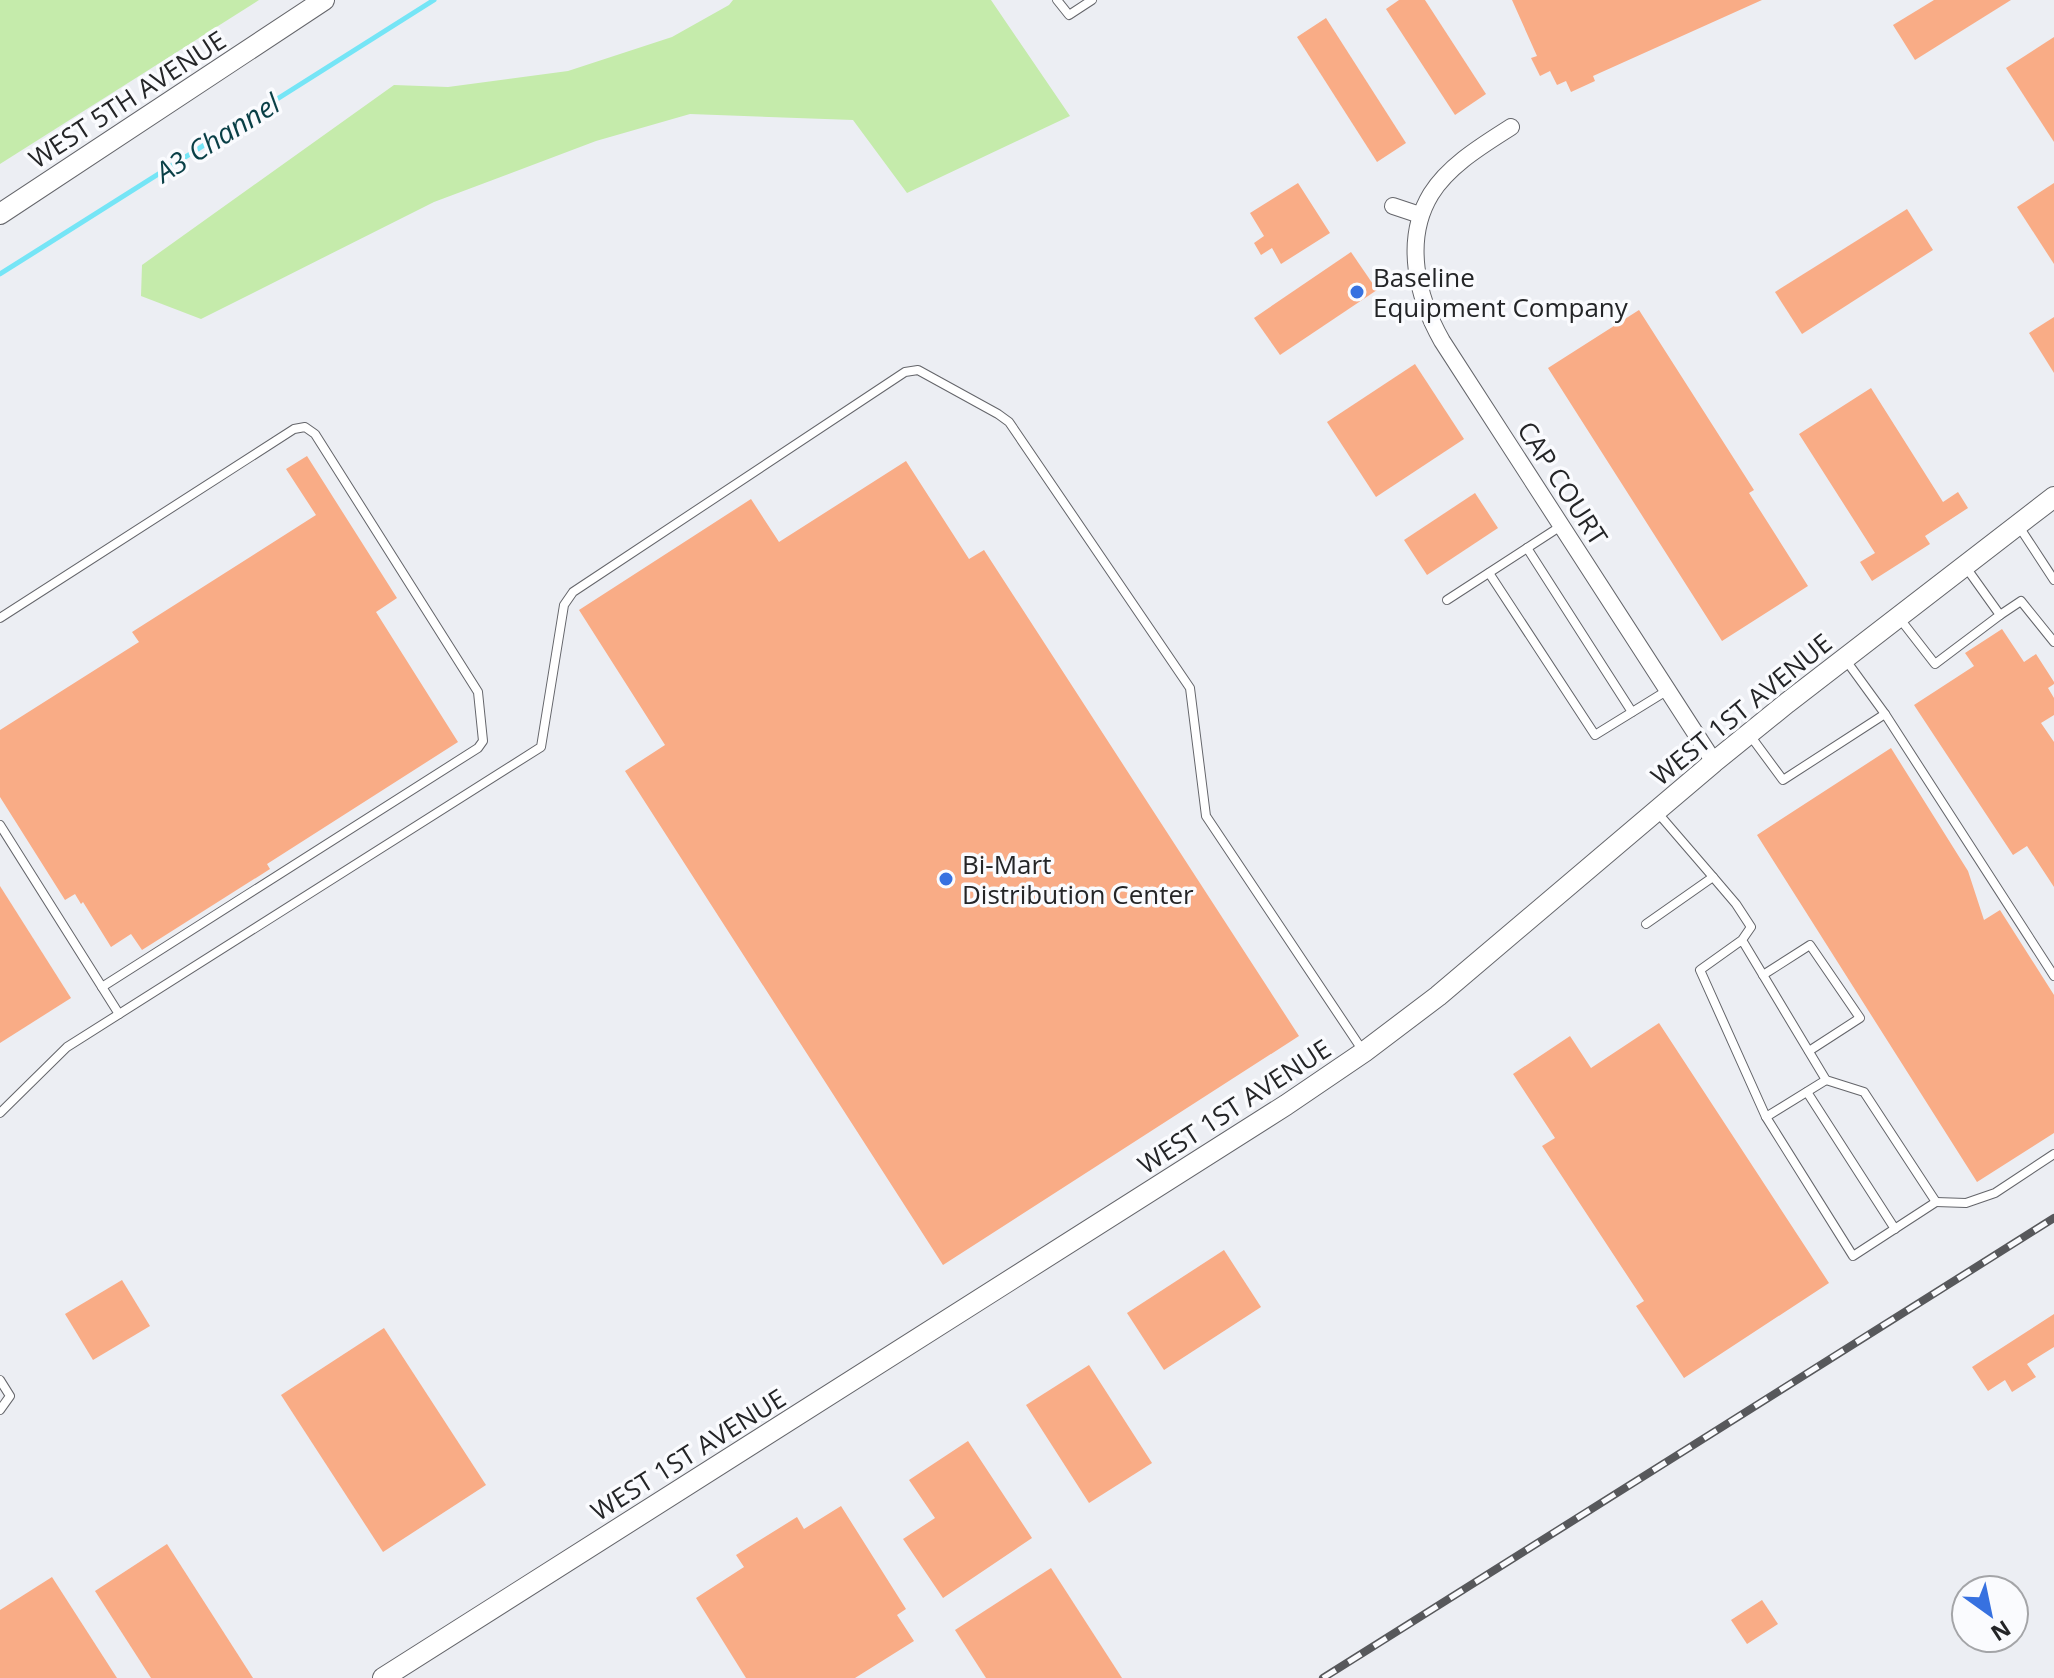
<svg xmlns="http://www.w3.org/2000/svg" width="2054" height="1678" font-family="'Open Sans',sans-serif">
<rect width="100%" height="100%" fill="#eceef3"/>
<!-- green -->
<g fill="#c5ebab">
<polygon points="0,0 259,0 0,164"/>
<polygon points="733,0 991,0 1070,116 907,193 853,120 690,114 596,141 434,202 201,319 141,296 142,265 394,85 448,87 568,71 672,37 729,5"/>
</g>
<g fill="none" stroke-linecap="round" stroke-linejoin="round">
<!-- stream -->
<polyline stroke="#75e5f6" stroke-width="5" points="0,274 434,0"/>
</g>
<!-- building -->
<g fill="#f9ac86">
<polygon points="1399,0 1425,0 1486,94 1455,115 1386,9"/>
<polygon points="1512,0 1762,0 1593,76 1595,81 1571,92 1566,81 1557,85 1550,71 1540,76 1531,58 1537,56"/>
<polygon points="1934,0 2011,0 1915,60 1893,25"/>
<polygon points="1326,18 1406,143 1377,162 1297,37"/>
<polygon points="2054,37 2054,142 2006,68"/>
<polygon points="1298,183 1330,233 1281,264 1272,248 1261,255 1254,243 1264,236 1250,213"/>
<polygon points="2054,183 2054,264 2017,207"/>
<polygon points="1907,209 1933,250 1802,334 1775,292"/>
<polygon points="1351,252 1377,290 1280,355 1254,318"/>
<polygon points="1639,310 1754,490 1749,493 1808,586 1722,641 1548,368"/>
<polygon points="2054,317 2054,373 2029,333"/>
<polygon points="1415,364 1464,439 1376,497 1327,422"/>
<polygon points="1871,388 1943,502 1958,492 1968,508 1925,536 1930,544 1872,581 1860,562 1875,553 1799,434"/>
<polygon points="307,456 397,598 376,612 458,742 267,864 270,869 142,950 131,934 111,947 83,902 81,904 75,894 65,900 0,797 0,730 139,642 132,632 316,515 286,469"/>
<polygon points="906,461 969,559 984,550 1299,1036 943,1265 625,771 665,745 579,610 751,499 779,542"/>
<polygon points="1475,493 1498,528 1427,575 1404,540"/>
<polygon points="2002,629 2024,662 2036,654 2054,682 2054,684 2048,688 2054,698 2054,715 2041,723 2054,742 2054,887 2027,846 2013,855 1914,705 1974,666 1965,653"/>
<polygon points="1891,748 1968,871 1984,920 2000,910 2054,995 2054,1133 1977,1182 1757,835"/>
<polygon points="0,886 71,998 0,1043"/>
<polygon points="1659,1023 1829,1283 1684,1378 1636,1306 1644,1301 1542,1146 1555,1138 1513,1074 1570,1036 1591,1068"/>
<polygon points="1224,1250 1261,1307 1164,1370 1127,1313"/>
<polygon points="122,1280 150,1326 93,1360 65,1314"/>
<polygon points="2054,1314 2054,1347 2027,1364 2036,1377 2012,1392 2005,1380 1988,1391 1972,1367"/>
<polygon points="384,1328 486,1485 383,1552 281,1395"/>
<polygon points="1089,1365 1152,1463 1089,1503 1026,1405"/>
<polygon points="968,1441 1032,1538 943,1598 903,1539 935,1518 909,1480"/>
<polygon points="841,1506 906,1609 897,1615 914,1641 855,1678 746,1678 696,1598 744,1567 736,1555 797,1517 804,1529"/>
<polygon points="167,1544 253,1678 151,1678 95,1591"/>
<polygon points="1051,1568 1122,1678 986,1678 955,1630"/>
<polygon points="52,1577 117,1678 0,1678 0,1610"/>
<polygon points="1762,1600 1778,1624 1747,1644 1731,1620"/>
</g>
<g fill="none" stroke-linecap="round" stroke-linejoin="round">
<defs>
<g id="service">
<polyline points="1057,0 1069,15 1092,0"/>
<polyline points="2018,525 2054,580"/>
<polyline points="1527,548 1632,712"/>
<polyline points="1489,573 1595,735 1668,690"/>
<polyline points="1447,600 1561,526"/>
<polyline points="2000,615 2021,601 2054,642"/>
<polyline points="0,618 294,429 305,427 315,434 478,692 483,741 478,748 102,987"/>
<polyline points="1900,619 1935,664 2000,615 1965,566"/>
<polyline points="1845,659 1885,714"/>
<polyline points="1749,734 1783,780 1885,714 2054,976"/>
<polyline points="0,825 119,1014"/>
<polyline points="1713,877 1736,904 1751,927 1742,940 1826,1080 1864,1092 1936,1202 1853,1256 1766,1117 1700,970 1742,940"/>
<polyline points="1646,924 1713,877 1657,812"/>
<polyline points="1763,975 1810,945 1860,1018 1809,1051"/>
<polyline points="1807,1092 1895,1229"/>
<polyline points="0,1113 67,1047 541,747 564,605 573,592 905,372 918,370 998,414 1009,422 1190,688 1206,816 1363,1051"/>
<polyline points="1766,1117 1826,1080"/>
<polyline points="1936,1202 1966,1203 1995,1193 2054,1154"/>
<polyline points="0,1380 10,1396 0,1410"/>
</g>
<g id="minor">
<path d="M1511,127c-28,18 -62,38 -80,67 -28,46 -14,103 11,147l272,421"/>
<polyline points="1393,206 1420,215"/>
</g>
<g id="tertiary">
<polyline points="0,214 324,0"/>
<polyline points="383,1678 1286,1105 1364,1052 1438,996 1714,762 1787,703 2054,497"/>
</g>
</defs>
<!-- service casing -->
<use href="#service" stroke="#64656a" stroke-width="10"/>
<!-- minor casing -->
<use href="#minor" stroke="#64656a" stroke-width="18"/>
<!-- tertiary casing -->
<use href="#tertiary" stroke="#64656a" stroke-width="22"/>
<!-- service -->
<use href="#service" stroke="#fff" stroke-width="8"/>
<!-- minor -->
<use href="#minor" stroke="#fff" stroke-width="16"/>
<!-- tertiary -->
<use href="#tertiary" stroke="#fff" stroke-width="20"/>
<defs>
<polyline id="rail" points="1323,1678 2054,1218"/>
</defs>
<!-- rail casing -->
<use href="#rail" stroke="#57585b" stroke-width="8"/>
<!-- rail -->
<use href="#rail" stroke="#fafbfe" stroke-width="5" stroke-dasharray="15" stroke-linecap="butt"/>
</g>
<!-- markers -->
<g fill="#3771e0" stroke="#fafbfe" stroke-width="3">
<circle cx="1357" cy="292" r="8"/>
<circle cx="946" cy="879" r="8"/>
</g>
<g text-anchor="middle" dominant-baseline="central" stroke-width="7" stroke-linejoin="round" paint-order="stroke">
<!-- street labels -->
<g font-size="26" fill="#242527" stroke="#fafbfe">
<text transform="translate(127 99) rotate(-33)">WEST 5TH AVENUE</text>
<text transform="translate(1563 483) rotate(57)">CAP COURT</text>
<text transform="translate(1741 709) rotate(-39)">WEST 1ST AVENUE</text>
<text transform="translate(1234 1106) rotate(-33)">WEST 1ST AVENUE</text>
<text transform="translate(688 1454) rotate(-32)">WEST 1ST AVENUE</text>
</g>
<!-- poi labels -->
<g font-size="26" fill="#242527" stroke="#fafbfe" text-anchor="start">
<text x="1373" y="277">Baseline<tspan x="1373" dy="30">Equipment Company</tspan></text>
<text x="962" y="864">Bi-Mart<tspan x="962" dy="30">Distribution Center</tspan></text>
</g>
<!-- water labels -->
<g font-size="28" font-style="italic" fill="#093f46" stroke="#fafbfe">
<text transform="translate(217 137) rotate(-32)">A3 Channel</text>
</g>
</g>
<!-- north arrow -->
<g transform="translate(1990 1614) rotate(147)"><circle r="38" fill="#fafbfe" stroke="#a4a5a8" stroke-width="2"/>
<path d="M0-6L14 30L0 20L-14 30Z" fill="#3771e0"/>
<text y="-12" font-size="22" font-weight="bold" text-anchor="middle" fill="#242527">N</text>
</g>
</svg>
